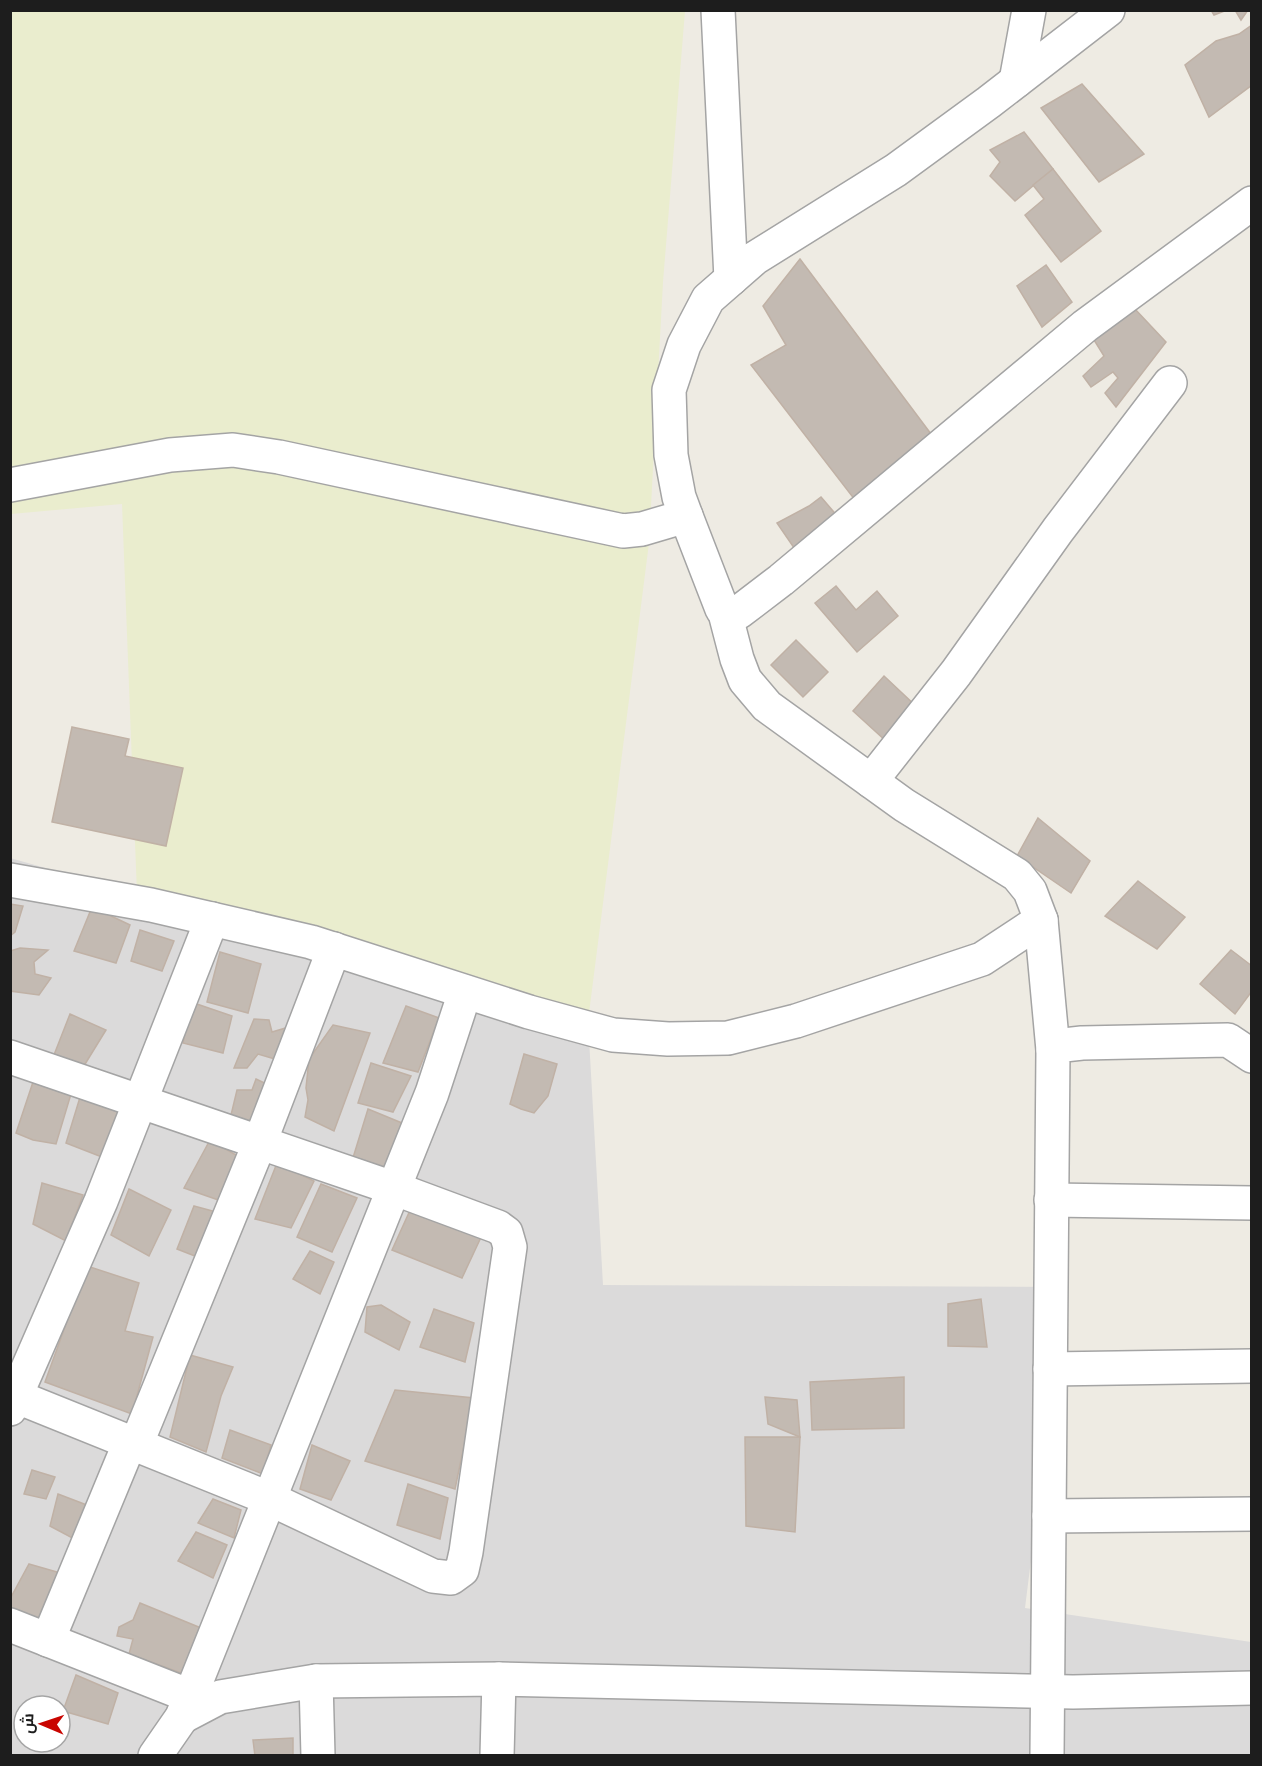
<svg xmlns="http://www.w3.org/2000/svg" width="1262" height="1766" font-family="'Work Sans',Cairo,sans-serif">
<rect width="100%" height="100%" fill="#eeebe3"/>
<!-- residential -->
<path fill="#dbdada" fill-rule="evenodd" d="M10,858l578,163 15,264 462,2 -40,321 226,34v113h-1240zM24,1706h36v36h-36z"/>
<!-- farmland -->
<polygon fill="#eaedce" points="11,11 685,11 663,282 649,543 588,1021 137,894 122,504 11,514"/>
<!-- building -->
<g fill="#c3bab2" stroke="#c0b1a5" stroke-width="1.5">
<polygon points="1211,10 1227,10 1214,15"/>
<polygon points="1235,10 1248,10 1241,20"/>
<polygon points="1252,25 1252,85 1209,117 1185,65 1216,41 1239,34"/>
<polygon points="1082,84 1144,154 1099,182 1041,108"/>
<polygon points="1024,132 1053,169 1015,201 990,176 1000,162 990,150"/>
<polygon points="1053,169 1101,231 1061,262 1025,215 1044,199 1033,185"/>
<polygon points="800,259 931,434 855,500 751,365 786,345 763,306"/>
<polygon points="1046,265 1072,302 1042,327 1017,286"/>
<polygon points="1134,308 1166,342 1116,407 1105,393 1118,378 1113,372 1091,387 1083,376 1104,356 1094,340"/>
<polygon points="821,497 845,525 803,561 777,523 809,506"/>
<polygon points="836,586 856,610 877,591 898,616 857,652 815,603"/>
<polygon points="796,640 828,672 803,697 771,665"/>
<polygon points="884,676 918,708 887,742 853,711"/>
<polygon points="72,727 129,739 125,756 183,768 166,846 52,822"/>
<polygon points="1038,818 1090,861 1071,893 1017,856"/>
<polygon points="1138,881 1185,917 1157,949 1105,916"/>
<polygon points="10,904 23,906 15,932 10,936"/>
<polygon points="92,907 130,925 116,963 74,951"/>
<polygon points="140,930 174,941 162,971 131,961"/>
<polygon points="20,948 48,950 34,962 35,974 51,978 39,995 10,991 10,951"/>
<polygon points="1231,950 1252,966 1252,991 1235,1014 1200,984"/>
<polygon points="220,952 261,964 248,1013 207,1002"/>
<polygon points="191,1002 232,1016 223,1053 183,1043"/>
<polygon points="406,1006 439,1018 418,1072 383,1063"/>
<polygon points="70,1014 106,1030 82,1069 52,1060"/>
<polygon points="254,1019 269,1020 272,1032 289,1027 275,1059 258,1054 247,1068 234,1068"/>
<polygon points="333,1025 370,1033 334,1131 305,1117 308,1100 306,1088 309,1059"/>
<polygon points="524,1054 557,1064 548,1096 534,1113 521,1109 510,1104"/>
<polygon points="371,1063 411,1076 393,1112 358,1103"/>
<polygon points="34,1079 71,1094 56,1144 33,1140 16,1133"/>
<polygon points="256,1079 271,1086 255,1123 231,1115 237,1090 252,1090"/>
<polygon points="81,1094 125,1110 107,1159 66,1143"/>
<polygon points="368,1109 402,1123 385,1172 352,1161"/>
<polygon points="210,1140 243,1159 227,1203 184,1188"/>
<polygon points="277,1163 314,1181 291,1228 255,1219"/>
<polygon points="42,1183 83,1195 66,1241 33,1224"/>
<polygon points="321,1184 357,1198 332,1252 297,1237"/>
<polygon points="129,1189 171,1210 149,1256 111,1235"/>
<polygon points="194,1206 220,1213 200,1258 177,1249"/>
<polygon points="412,1206 483,1233 462,1278 392,1250"/>
<polygon points="310,1251 334,1262 320,1294 293,1279"/>
<polygon points="87,1266 139,1283 125,1331 153,1337 132,1414 45,1382"/>
<polygon points="981,1299 987,1347 948,1346 948,1304"/>
<polygon points="381,1305 410,1322 399,1350 365,1332 367,1307"/>
<polygon points="434,1309 474,1323 465,1362 420,1347"/>
<polygon points="190,1355 233,1367 221,1396 206,1452 170,1437"/>
<polygon points="904,1377 904,1428 812,1430 810,1382"/>
<polygon points="395,1390 474,1398 455,1489 365,1461"/>
<polygon points="765,1397 797,1400 800,1437 768,1424"/>
<polygon points="230,1430 271,1445 263,1474 222,1458"/>
<polygon points="745,1437 800,1437 795,1532 746,1526"/>
<polygon points="312,1445 350,1461 331,1500 300,1489"/>
<polygon points="32,1470 55,1477 46,1499 24,1494"/>
<polygon points="408,1484 448,1498 440,1539 397,1525"/>
<polygon points="58,1494 92,1507 78,1541 50,1526"/>
<polygon points="213,1499 241,1510 234,1538 198,1523"/>
<polygon points="196,1532 227,1545 213,1578 178,1561"/>
<polygon points="29,1564 64,1574 46,1627 10,1609 10,1599"/>
<polygon points="140,1603 201,1628 181,1673 129,1654 133,1639 117,1636 119,1627 133,1620"/>
<polygon points="76,1675 118,1693 108,1724 63,1711"/>
<polygon points="293,1738 293,1756 255,1756 253,1740"/>
</g>
<g fill="none" stroke-linecap="round" stroke-linejoin="round">
<defs>
<g id="street">
<polyline points="718,10 731,279"/>
<polyline points="1016,81 1029,10"/>
<polyline points="10,485 170,455 233,450 279,457 623,531 642,529 686,516 679,497 671,455 669,390 684,345 708,299 755,258 896,170 989,102 1108,10"/>
<polyline points="686,516 722,609 729,614 739,612 781,580 1085,326 1252,203"/>
<polyline points="725,613 737,659 745,680 767,706 904,805 1017,875 1030,891 1041,920 1053,1050"/>
<polyline points="871,781 956,673 1058,530 1170,383"/>
<polyline points="10,880 151,905 311,942 529,1012 613,1035 668,1039 728,1038 796,1021 982,959 1041,920"/>
<polyline points="10,1057 393,1188 498,1227 506,1233 510,1247 466,1552 462,1570 451,1578 433,1576 268,1498 10,1394"/>
<polyline points="1051,1200 1252,1203"/>
<polyline points="1050,1369 1252,1366"/>
<polyline points="10,1409 101,1201 212,919"/>
<polyline points="136,1445 260,1142 334,949"/>
<polyline points="1049,1516 1252,1514"/>
<polyline points="10,1625 190,1696"/>
<polyline points="48,1640 130,1442"/>
<polyline points="316,1681 318,1756"/>
<polyline points="182,1717 220,1697 316,1681 499,1679 1073,1692 1252,1688"/>
<polyline points="155,1756 182,1717 432,1093 465,992"/>
<polyline points="497,1756 499,1679"/>
<polyline points="1047,1756 1053,1050 1064,1045 1082,1043 1228,1040 1252,1056"/>
</g>
</defs>
<!-- street casing -->
<use href="#street" stroke="#a4a4a4" stroke-width="36"/>
<!-- street -->
<use href="#street" stroke="#fff" stroke-width="33"/>
</g>
<!-- border -->
<rect width="1262" height="1766" fill="none" stroke="#1d1d1d" stroke-width="24"/>
<!-- north arrow -->
<g transform="translate(42 1724) rotate(272)"><circle r="28" fill="#ffffff" stroke="#a5a5a5" stroke-width="1.5"/>
<path d="M0-4.5L10 22L0 15L-10 22Z" fill="#c90501"/>
<text y="-9" font-size="16" font-weight="bold" text-anchor="middle" fill="#1d1d1d">ش</text>
</g>
</svg>
